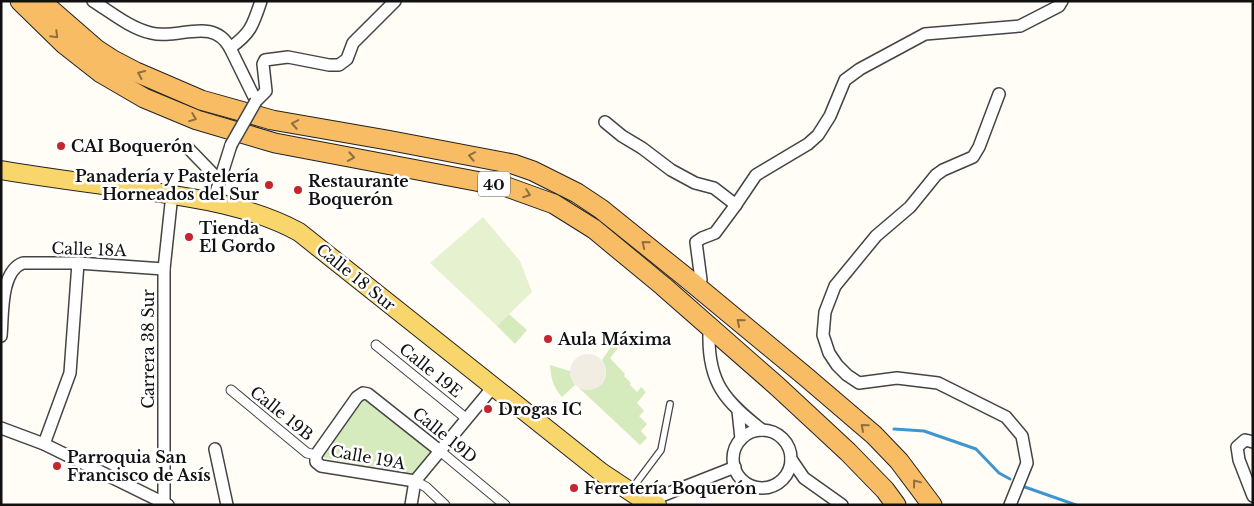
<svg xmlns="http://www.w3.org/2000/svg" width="1254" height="506" font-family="'Libre Baskerville',serif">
<rect width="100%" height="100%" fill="#fffdf5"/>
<!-- green -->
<g fill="#d5ebbd">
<polygon points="509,314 527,330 515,344 497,326"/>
<path d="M613,344l5,4 -8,10 15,16 -1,2 7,7 -1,2 7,7 4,-5 5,5 -9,11 7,8 -5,5 8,8 -6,7 6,7 -7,7 -62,-58c19,9 36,-8 24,-27z"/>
<path d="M550,365l20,6 1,6 4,8 -13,12c-9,-10 -11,-19 -12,-32z"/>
<polygon points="365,399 433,451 412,476 316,456"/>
</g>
<!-- pitch -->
<polygon fill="#e6f2cf" points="483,217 520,261 532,292 497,326 430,263"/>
<!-- plaza -->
<circle fill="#f1ede2" cx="588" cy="372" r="18"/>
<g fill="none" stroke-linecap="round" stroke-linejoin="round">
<!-- stream -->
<g stroke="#3f96cf" stroke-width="3">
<polyline points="894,429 924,431 976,449 999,473 1010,479"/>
<polyline points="1022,486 1076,505"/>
</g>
<defs>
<polyline id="service" points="631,490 661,450 670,404"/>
<g id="pedestrian">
<polyline points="376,345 467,419"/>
<polyline points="231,390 307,453 316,455"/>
<polyline points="440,451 505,505"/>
<polyline points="415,481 426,487 445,505"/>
</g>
<g id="minor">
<path d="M93,1c19,12 37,27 58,32 27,7 62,-17 79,15l26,53 10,-10 -3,-27 2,-4 23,-3 41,8h10l8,-6 6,-16 42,-42"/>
<path d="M230,48c21,-15 23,-23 31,-47"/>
<polyline points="999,94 979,147 973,157 943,170 936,175 910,207 876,236 835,286 825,312 823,335 829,353 837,365 847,375 859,383 897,378 938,383 1006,417 1022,436 1027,463 1010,505"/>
<polyline points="605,122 622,136 642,148 671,170 695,183 714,188 736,205"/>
<polyline points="188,148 219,180"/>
<polyline points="213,202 231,145"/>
<polyline points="701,280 696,242 702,238 715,233 735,206 756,175 808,144 818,135 830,116 845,80 860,69 925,34 1020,26 1059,6 1062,1"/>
<path d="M709,334c-1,49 16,67 53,96"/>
<path d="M1,336c2,-20 -1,-65 22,-73h55l86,6"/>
<polyline points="738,411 741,439"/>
<polyline points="1,428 44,444 168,505"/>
<circle cx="762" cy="459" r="29"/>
<polyline points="1253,442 1245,440 1237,447 1239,460 1253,496"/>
<polyline points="44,444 70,373 78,263"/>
<polyline points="215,449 227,505"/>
<polyline points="791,459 804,478 842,505"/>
<polyline points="415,481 321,466 316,462 316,455 357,397 363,393 368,394 440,451"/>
<polyline points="646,502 735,467"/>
<polyline points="165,505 164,503 164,269 172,194"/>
<polyline points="411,505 415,481 493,387"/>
</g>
<path id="primary" d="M1,170c47,8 94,14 140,20 54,8 110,16 158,42l302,240 45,30 11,3"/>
<g id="trunk">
<polyline points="20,1 64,44 101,73 144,98 197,120 275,143 507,187 554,204 594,229 663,286 778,387 848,452 885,490 896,505"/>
<polyline points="41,1 96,49 113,60 136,72 201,100 272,120 387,140 513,164 533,171 577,193 601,209 683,275 805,376 874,435 899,461 932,505"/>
</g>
</defs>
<!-- service casing -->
<use href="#service" stroke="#444" stroke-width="8"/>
<!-- pedestrian casing -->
<use href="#pedestrian" stroke="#444" stroke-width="11"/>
<!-- minor casing -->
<use href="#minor" stroke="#444" stroke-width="14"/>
<!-- primary casing -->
<use href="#primary" stroke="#222" stroke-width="20"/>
<!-- trunk casing -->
<use href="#trunk" stroke="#222" stroke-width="21"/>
<!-- service -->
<use href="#service" stroke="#fff" stroke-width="5.5"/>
<!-- pedestrian -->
<use href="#pedestrian" stroke="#fff" stroke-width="9"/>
<!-- minor -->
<use href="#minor" stroke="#fff" stroke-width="11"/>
<!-- primary -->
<use href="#primary" stroke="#f9d66b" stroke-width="18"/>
<!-- trunk -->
<use href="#trunk" stroke="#f7bc64" stroke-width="19"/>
<defs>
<polyline id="minor-bridge" points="231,145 256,101"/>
</defs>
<!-- minor-bridge casing -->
<use href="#minor-bridge" stroke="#444" stroke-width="14" stroke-linecap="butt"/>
<!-- minor-bridge -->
<use href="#minor-bridge" stroke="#fff" stroke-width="11"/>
</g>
<!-- one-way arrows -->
<defs><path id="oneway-chevron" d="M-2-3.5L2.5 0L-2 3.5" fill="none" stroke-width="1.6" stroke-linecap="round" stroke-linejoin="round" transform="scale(1.25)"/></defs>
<g stroke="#906f3f">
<use href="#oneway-chevron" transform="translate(55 35) rotate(45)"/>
<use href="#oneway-chevron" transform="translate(141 74) rotate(-156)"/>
<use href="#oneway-chevron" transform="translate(193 118) rotate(21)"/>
<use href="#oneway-chevron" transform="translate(295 124) rotate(-170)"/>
<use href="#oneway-chevron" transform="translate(472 156) rotate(-169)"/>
<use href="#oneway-chevron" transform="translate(351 157) rotate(10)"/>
<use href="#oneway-chevron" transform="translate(527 194) rotate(20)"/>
<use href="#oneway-chevron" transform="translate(645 244) rotate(-141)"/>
<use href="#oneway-chevron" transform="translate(740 322) rotate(-140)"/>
<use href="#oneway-chevron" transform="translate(864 427) rotate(-139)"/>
<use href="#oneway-chevron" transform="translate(916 483) rotate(-127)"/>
</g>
<!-- markers -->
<g fill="#c4262e" stroke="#fff" stroke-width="2">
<circle cx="61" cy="146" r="5"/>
<circle cx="269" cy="185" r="5"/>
<circle cx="298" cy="190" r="5"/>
<circle cx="189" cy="237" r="5"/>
<circle cx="548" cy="339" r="5"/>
<circle cx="488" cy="409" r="5"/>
<circle cx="57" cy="466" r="5"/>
<circle cx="574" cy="488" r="5"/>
</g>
<g text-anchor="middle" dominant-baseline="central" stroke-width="5" stroke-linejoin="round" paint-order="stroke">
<!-- shield labels -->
<rect fill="#fff" stroke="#585858" stroke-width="1" x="478" y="171.5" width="32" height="25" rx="4"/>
<g font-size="15" font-weight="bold" fill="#111">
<text x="494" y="184">40</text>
</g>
<!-- poi labels -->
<g font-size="16" font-weight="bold" fill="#111" stroke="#fff" text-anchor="start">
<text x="71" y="146">CAI Boquerón</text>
<text x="259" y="176" text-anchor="end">Panadería y Pastelería<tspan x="259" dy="18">Horneados del Sur</tspan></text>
<text x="308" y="181">Restaurante<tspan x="308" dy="18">Boquerón</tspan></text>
<text x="199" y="228">Tienda<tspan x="199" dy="18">El Gordo</tspan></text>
<text x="558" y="339">Aula Máxima</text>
<text x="498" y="409">Drogas IC</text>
<text x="67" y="457">Parroquia San<tspan x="67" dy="18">Francisco de Asís</tspan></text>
<text x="584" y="488">Ferretería Boquerón</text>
</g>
<!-- street labels -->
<g font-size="16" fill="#111" stroke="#fff">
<text transform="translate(89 249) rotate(2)">Calle 18A</text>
<text transform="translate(356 277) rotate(39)">Calle 18 Sur</text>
<text transform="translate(148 349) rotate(-90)">Carrera 38 Sur</text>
<text transform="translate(431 370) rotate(39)">Calle 19E</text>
<text transform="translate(282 413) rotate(39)">Calle 19B</text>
<text transform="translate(445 435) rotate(39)">Calle 19D</text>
<text transform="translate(368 457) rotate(10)">Calle 19A</text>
</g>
</g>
<!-- border -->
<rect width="1254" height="506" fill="none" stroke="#111111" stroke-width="5"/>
</svg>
